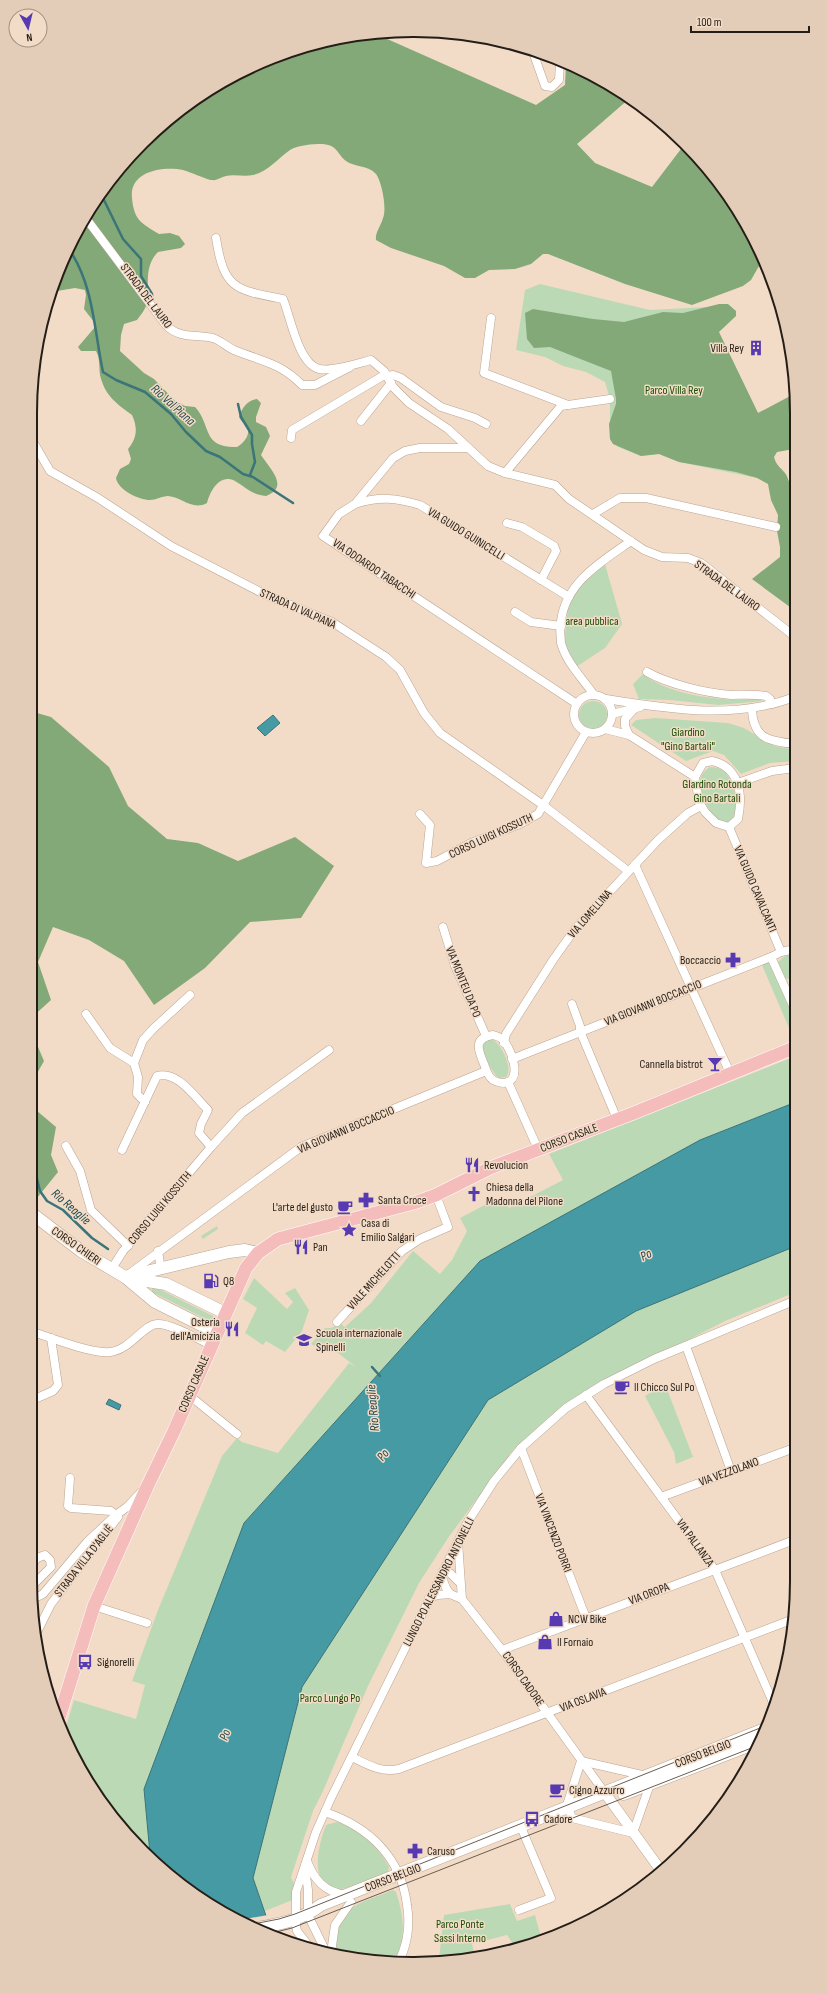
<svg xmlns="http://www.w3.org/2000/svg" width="827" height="1994" font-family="'Sofia Sans Condensed',sans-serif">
<rect width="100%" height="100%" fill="#f3dcc7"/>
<!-- green -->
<g fill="#bcd9b5">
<polygon points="540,284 650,310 706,307 758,413 752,477 679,462 659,454 641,456 618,447 610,439 610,399 605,382 586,372 563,366 545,357 516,350 525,290"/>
<polygon points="605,564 622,624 605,648 576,667 564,642 568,609 576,588"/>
<path d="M643,674c23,19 63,24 92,26 9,0 18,-2 28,1l-45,4 -48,-5 -31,-1 -6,-15z"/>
<circle cx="593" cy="715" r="14"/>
<polygon points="655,718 728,723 744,728 774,746 795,750 795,761 770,763 741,774 724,755 713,751 686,761 631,725 636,720"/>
<path d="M710,767c24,0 26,29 27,47l-10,10 -7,-1c-13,-14 -33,-42 -10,-56z"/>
<polygon points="792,954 795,955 795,978 785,979 777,963 785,956"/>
<polygon points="770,962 795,1020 796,1033 792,1035 762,965"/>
<path d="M491,1039c10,3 23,30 15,38l-7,1c-6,-4 -19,-27 -16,-34 1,-4 4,-4 8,-5z"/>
<polygon points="796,1056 796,1102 700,1140 480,1261 244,1523 144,1789 150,1854 125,1833 81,1772 64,1734 74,1700 136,1719 145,1685 132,1681 158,1610 222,1456 237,1438 242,1442 278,1453 349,1363 356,1367 329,1346 325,1351 311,1344 325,1328 331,1328 341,1324 345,1327 371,1303 413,1251 440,1274 452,1260 467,1231 460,1218 502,1196 509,1208 563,1180 549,1154"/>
<polygon points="217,1226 218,1229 203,1239 201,1236"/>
<polygon points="796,1246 796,1292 725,1321 628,1371 549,1417 513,1450 448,1538 419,1583 368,1686 323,1791 313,1811 291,1877 295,1886 295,1899 265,1911 253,1878 302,1687 488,1400 636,1311"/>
<polygon points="254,1278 287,1309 293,1302 285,1293 295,1288 309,1310 302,1331 285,1352 266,1341 263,1345 245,1333 257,1308 243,1299"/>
<polygon points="152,1287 155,1287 213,1316 213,1321 210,1321 152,1292"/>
<polygon points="665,1384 693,1457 676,1464 674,1452 645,1396"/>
<path d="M337,1822c23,6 41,25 52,45l-1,5c-8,4 -42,18 -49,17 -32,-2 -20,-46 -13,-64z"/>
<path d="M393,1890l3,2c8,24 10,44 1,68l-34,1 -26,-7c-5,-47 19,-49 56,-64z"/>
<polygon points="510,1904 517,1921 535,1915 541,1937 515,1947 507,1935 472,1944 475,1957 439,1958 444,1915"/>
</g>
<!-- forest -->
<g fill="#82a977">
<path d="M377,33l8,5 151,67 29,-20 1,-20 60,30 4,3 -53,46 18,19 57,24 32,-42 18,16 58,93 -1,12 -8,14 -8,6 -51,19 -67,-21 -77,-30h-5l-12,10 -16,5 -26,1 -14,8h-10l-21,-12 -53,-18 -15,-8c-1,-8 5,-14 7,-22 4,-9 -1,-36 -7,-44 -8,-9 -22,-7 -30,-13 -10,-8 -8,-16 -24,-17 -10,0 -24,1 -32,6 -12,8 -22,22 -37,25 -9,2 -19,-1 -27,1 -5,1 -10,5 -14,4 -5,0 -21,-8 -29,-10 -20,-4 -54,1 -51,28 2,22 9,25 27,36l11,-1 9,3 6,8 -4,4 -23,4c-16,16 -7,37 -12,54 -2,5 -6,10 -9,14l-13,4 -3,11 -1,16 24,22 10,6 21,22 10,5 10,1c17,18 6,41 42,40 7,-4 15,-13 9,-22 -3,-3 -5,-4 -7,-8 3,-9 8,-17 18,-18l4,4 -5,14v5l10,5 4,9 -9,19c9,14 29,32 5,41 -16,-2 -19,-8 -31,-15 -16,-8 -25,11 -28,22 -15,8 -25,-6 -39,-7 -6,0 -12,4 -18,4 -11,0 -32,-10 -34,-22l4,-9 9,-5 2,-5 -3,-10c9,-11 10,-21 4,-34 -16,-12 -27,-19 -32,-40 -1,-8 0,-17 -4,-24h-15l-3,-4 17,-20 -1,-5 -10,-13 2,-14 -1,-5 -10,-2 -18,3 -6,-3 30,-66 44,-61 55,-52 64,-39 70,-27z"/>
<path d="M719,304h9l8,7v5l-17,16 39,81 36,-19v55l-17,3 -3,5c2,8 6,10 11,16 4,5 3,11 9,15v122l-42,-31 28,-22v-10l-3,-16 1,-16 -7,-15 -3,-16 -11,-6 -21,-6 -57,-10 -20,-8 -18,2 -28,-12 -3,-5 -1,-15 7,-20v-5l-5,-28 -61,-24 -16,1 -7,-9 -2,-26 8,-4 60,10 31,3 39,-10 20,1z"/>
<polygon points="30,711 51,717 109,767 128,806 167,839 198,843 238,861 295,837 334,866 301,918 250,922 205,968 154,1005 124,961 89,940 53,927 38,962 51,1000 30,1019"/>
<polygon points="30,1028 44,1061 30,1086"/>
<polygon points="30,1105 56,1127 51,1155 58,1172 37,1198 30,1192"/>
</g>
<!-- water -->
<g fill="#459aa3" stroke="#3b7479">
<polygon points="273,715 280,723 265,736 257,728"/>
<polygon points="796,1102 796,1246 636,1311 488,1400 302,1687 253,1878 273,1936 222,1913 150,1854 144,1789 244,1523 480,1261 700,1140"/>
<polygon points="109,1399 121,1405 119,1410 106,1404"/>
</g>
<!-- pier -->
<polygon fill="#f3dcc7" points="268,1915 275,1937 239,1920"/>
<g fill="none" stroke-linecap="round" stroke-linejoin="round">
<!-- stream -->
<g stroke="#3b7479" stroke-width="2.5">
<polyline points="101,194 123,239 141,259 141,276 152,294 152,302"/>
<path d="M69,249c25,37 25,81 34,123l13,8 29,12 26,22 15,18 20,19 14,6 23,17 10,3 40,26"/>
<polyline points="238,404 241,417 252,435 252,444 255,462 250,475"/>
<polyline points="30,1173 37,1179 40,1191 47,1201 63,1210 92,1238 108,1249"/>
<polyline points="372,1367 380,1376"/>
</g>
<defs>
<g id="minor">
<polyline points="532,49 545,86 552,87 559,80 560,62"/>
<path d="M85,217l81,108c13,14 30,9 47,13 7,2 14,9 21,12 29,12 45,12 68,35h13l35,-18"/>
<path d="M216,238c8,51 19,52 67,61 8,19 15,64 36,70 13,3 40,-6 52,-9l13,11 9,16 16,16 39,26 40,37 17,7 50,12 14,14 75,51 18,7 26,1 13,5 93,73"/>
<polyline points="491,318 484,373 568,405"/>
<polyline points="388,376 393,375 401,378 441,407 475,418 486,424"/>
<polyline points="361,421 391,383"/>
<polyline points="291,438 292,430 386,374"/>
<polyline points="30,443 35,445 50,471 98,498 171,546 264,594 332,622 386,657 400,670 424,713 440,733 543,805 628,871"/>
<polyline points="468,448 420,448 405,451 393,458 355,504 339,514 323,536 577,704"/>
<polyline points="505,473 561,406 610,399"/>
<path d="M355,504c25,-8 41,-6 65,1l149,92"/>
<polyline points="593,514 620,498 646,498 776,527"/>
<polyline points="507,523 522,527 554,546 556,551 541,580"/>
<polyline points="515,612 531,622 561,626"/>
<path d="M647,672c21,12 59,21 84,23 12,0 24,-1 35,1l4,3 2,5"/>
<circle cx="593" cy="714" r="19"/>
<path d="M594,695c-11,-16 -28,-33 -33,-52 -1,-7 -1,-15 0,-22 5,-39 40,-59 70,-80"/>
<path d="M606,699c63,10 127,21 189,-2"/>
<path d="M752,709c1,30 17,32 43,35"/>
<polyline points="612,714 640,707"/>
<polyline points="605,729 629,735 695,777"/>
<polyline points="629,735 625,726 625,719 635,708"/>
<path d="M712,761c28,6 31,34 26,58l-9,8 -13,-4 -11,-11 -6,-10 -4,-25 8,-14z"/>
<polyline points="738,783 772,771 795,768"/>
<polyline points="420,814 430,825 426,863 437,861 471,843 520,824 538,814 586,732"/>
<polyline points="729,827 781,952"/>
<polyline points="635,865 730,1073"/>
<polyline points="443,927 455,966 486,1036"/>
<polyline points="795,949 781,952 771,957 795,1010"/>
<polyline points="572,1004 580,1026 580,1031 617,1119"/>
<polyline points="86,1014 110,1048 134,1063 138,1077 137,1094 145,1102"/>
<path d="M493,1035c3,1 7,2 9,4 8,7 20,37 6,43 -4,2 -11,0 -15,-2 -5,-3 -7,-11 -9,-16 -6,-14 -11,-26 9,-29z"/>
<polyline points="504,1043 506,1034 553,960 575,929 658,840 688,813 701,806"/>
<polyline points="512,1059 771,957"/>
<polyline points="134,1063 143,1040 154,1028 190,995"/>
<polyline points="508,1082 538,1149"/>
<polyline points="66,1146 80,1171 91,1210 128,1246"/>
<path d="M122,1150l35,-74c20,-6 38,21 51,34l-7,14 -2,9 12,14"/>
<polyline points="158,1251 161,1270"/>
<polyline points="111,1270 123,1251 211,1147 242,1113 329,1050"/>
<polyline points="129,1274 301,1147 486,1071"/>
<polyline points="337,1322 402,1251 420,1239 448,1227 436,1195"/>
<path d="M30,1331c19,6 61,23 80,21 20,-2 33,-27 47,-28 13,-1 41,15 54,21"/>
<polyline points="686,1346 731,1471"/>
<polyline points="586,1395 715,1570 775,1707"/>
<polyline points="190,1396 237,1434"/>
<polyline points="30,1401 53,1391 58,1385 51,1338"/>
<polyline points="521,1448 586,1618"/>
<polyline points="70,1478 68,1506 71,1508 111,1511 116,1515"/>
<polyline points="661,1497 797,1447"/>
<polyline points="458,1542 462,1599"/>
<polyline points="30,1568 37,1558 45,1555 50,1560 51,1567 31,1587"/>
<polyline points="443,1571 450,1573 460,1583"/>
<polyline points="441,1575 446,1588 450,1594"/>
<polyline points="33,1597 35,1598 43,1594 87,1542 116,1515 127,1507 143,1490"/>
<polyline points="429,1598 438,1595 450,1594 462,1599 502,1650 605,1793"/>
<polyline points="94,1606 147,1623"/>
<polyline points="38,1630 51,1604 118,1517"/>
<polyline points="502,1650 797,1539"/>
<path d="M352,1757c16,8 30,16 47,12l392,-149"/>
<polygon points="581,1761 642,1775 649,1787 633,1833 572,1818 567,1805"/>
<path d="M325,1812c44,15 76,45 82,93 3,19 1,37 -7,54"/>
<path d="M307,1861c7,19 18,31 39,34"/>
<polyline points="305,1869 308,1890 308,1915 326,1952"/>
<polyline points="519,1910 551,1898 521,1827"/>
<polyline points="311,1949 297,1931 296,1926 296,1892 316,1832 331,1798 467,1523 494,1481 521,1448 566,1408 604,1384 654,1359 796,1300"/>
<polyline points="331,1953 335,1925 351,1902"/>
</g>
<polyline id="tertiary" points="605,1793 662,1872"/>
<g id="secondary">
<polyline points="30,1212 81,1251 125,1277 155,1302 217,1333"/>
<polyline points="125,1277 229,1252 245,1250 258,1253"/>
<polyline points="134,1279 166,1284 225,1313"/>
<polyline points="624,1794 756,1743"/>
<path d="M257,1928c24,-4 44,-8 64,-23l441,-175"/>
</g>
<polyline id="primary" points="58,1721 94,1606 147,1487 174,1431 246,1268 258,1253 278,1239 417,1202 436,1195 490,1168 634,1113 796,1047"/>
</defs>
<!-- minor casing -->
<use href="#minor" stroke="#baa491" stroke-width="9"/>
<!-- tertiary casing -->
<use href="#tertiary" stroke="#baa491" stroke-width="11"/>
<!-- secondary casing -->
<use href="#secondary" stroke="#baa491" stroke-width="13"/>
<!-- primary casing -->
<use href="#primary" stroke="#fff" stroke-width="14"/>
<!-- minor -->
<use href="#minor" stroke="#fff" stroke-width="8"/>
<!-- tertiary -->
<use href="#tertiary" stroke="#fff" stroke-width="10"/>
<!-- secondary -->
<use href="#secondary" stroke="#fff" stroke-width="12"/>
<!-- primary -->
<use href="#primary" stroke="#f5bcbc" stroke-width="13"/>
<!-- tram -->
<g stroke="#6a5d51" stroke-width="1">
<polyline points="248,1925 279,1919 295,1914 765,1726"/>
<polyline points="268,1934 292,1928 754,1747"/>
</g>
</g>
<!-- icons -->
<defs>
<symbol id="building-bare" viewBox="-9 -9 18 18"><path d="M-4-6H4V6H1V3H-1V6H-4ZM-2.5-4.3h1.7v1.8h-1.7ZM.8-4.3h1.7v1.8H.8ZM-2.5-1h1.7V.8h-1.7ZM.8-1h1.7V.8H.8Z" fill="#5739b1" stroke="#f3dcc7" stroke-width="2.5" paint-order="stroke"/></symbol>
<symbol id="pharmacy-bare" viewBox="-9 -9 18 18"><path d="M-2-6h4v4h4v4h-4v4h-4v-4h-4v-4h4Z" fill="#5739b1" stroke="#f3dcc7" stroke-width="2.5" paint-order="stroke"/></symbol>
<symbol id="bar-bare" viewBox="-9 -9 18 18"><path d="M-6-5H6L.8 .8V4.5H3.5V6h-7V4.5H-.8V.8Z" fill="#5739b1" stroke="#f3dcc7" stroke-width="2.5" paint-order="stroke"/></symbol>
<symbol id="restaurant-bare" viewBox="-9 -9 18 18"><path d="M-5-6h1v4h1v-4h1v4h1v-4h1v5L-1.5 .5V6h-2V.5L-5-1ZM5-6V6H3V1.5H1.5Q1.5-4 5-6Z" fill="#5739b1" stroke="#f3dcc7" stroke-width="2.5" paint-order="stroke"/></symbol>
<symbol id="church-bare" viewBox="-9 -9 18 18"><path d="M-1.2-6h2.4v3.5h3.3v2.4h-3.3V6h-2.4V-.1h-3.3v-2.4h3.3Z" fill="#5739b1" stroke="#f3dcc7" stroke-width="2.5" paint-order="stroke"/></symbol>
<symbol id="cafe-bare" viewBox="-9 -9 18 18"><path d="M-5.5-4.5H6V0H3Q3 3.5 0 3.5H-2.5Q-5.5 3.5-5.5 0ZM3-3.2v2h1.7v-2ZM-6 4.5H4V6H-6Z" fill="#5739b1" stroke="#f3dcc7" stroke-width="2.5" paint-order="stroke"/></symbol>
<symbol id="sight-bare" viewBox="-9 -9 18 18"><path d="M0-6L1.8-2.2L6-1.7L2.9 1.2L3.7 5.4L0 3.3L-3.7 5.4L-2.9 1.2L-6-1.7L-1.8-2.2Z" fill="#5739b1" stroke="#f3dcc7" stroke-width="2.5" paint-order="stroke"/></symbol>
<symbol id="fuel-bare" viewBox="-9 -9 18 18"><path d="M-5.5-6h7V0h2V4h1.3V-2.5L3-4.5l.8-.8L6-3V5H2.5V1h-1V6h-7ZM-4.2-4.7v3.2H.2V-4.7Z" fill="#5739b1" stroke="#f3dcc7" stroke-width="2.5" paint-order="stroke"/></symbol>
<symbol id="school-bare" viewBox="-9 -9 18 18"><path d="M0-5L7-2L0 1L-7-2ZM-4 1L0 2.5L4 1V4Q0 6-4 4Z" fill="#5739b1" stroke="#f3dcc7" stroke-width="2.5" paint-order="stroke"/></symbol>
<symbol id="shop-bare" viewBox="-9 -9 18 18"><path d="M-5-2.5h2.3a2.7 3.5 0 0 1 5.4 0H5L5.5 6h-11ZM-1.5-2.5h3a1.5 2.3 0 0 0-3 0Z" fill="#5739b1" stroke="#f3dcc7" stroke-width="2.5" paint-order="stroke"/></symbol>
<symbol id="bus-bare" viewBox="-9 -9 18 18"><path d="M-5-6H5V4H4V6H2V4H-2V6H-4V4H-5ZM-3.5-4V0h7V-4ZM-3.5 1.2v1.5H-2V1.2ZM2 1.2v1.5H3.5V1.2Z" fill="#5739b1" stroke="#f3dcc7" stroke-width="2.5" paint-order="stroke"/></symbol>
</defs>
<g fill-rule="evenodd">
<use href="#building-bare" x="745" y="337" width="22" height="22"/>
<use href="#pharmacy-bare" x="722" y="949" width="22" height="22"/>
<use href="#bar-bare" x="704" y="1053" width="22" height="22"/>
<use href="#restaurant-bare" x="461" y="1154" width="22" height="22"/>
<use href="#church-bare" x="463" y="1183" width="22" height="22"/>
<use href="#pharmacy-bare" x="355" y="1189" width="22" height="22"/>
<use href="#cafe-bare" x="334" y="1196" width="22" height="22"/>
<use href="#sight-bare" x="338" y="1219" width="22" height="22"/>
<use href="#restaurant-bare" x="290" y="1236" width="22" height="22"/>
<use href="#fuel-bare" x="200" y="1270" width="22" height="22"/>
<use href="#restaurant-bare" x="221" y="1318" width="22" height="22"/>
<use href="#school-bare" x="293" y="1329" width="22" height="22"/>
<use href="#cafe-bare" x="611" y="1376" width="22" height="22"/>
<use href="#shop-bare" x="545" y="1608" width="22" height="22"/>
<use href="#shop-bare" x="534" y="1631" width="22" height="22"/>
<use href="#bus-bare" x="74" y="1651" width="22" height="22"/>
<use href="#cafe-bare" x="546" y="1779" width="22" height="22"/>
<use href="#bus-bare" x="521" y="1808" width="22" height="22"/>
<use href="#pharmacy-bare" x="404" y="1840" width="22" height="22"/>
</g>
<g text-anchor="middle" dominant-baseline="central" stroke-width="3" stroke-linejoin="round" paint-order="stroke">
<!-- street labels -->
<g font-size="12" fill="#251d16" stroke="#f3dcc7">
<text transform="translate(146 296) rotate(53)">STRADA DEL LAURO</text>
<text transform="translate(466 534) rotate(32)">VIA GUIDO GUINICELLI</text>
<text transform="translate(374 569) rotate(34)">VIA ODOARDO TABACCHI</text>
<text transform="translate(727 586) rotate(36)">STRADA DEL LAURO</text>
<text transform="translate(298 609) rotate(24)">STRADA DI VALPIANA</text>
<text transform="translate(491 836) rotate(-25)">CORSO LUIGI KOSSUTH</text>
<text transform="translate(755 889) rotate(67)">VIA GUIDO CAVALCANTI</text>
<text transform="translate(590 914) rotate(-49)">VIA LOMELLINA</text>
<text transform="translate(463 982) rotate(68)">VIA MONTEU DA PO</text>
<text transform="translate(653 1003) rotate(-22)">VIA GIOVANNI BOCCACCIO</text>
<text transform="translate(346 1130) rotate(-23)">VIA GIOVANNI BOCCACCIO</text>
<text transform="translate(569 1138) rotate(-21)">CORSO CASALE</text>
<text transform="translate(160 1208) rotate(-50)">CORSO LUIGI KOSSUTH</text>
<text transform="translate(76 1246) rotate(35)">CORSO CHIERI</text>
<text transform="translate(374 1281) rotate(-48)">VIALE MICHELOTTI</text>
<text transform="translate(194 1384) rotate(-67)">CORSO CASALE</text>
<text transform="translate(729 1472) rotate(-20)">VIA VEZZOLANO</text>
<text transform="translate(553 1533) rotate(69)">VIA VINCENZO PORRI</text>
<text transform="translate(695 1543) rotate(54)">VIA PALLANZA</text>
<text transform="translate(84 1561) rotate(-52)">STRADA VILLA D'AGLIÈ</text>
<text transform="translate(439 1582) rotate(-63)">LUNGO PO ALESSANDRO ANTONELLI</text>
<text transform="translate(649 1594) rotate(-21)">VIA OROPA</text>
<text transform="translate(523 1679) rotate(55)">CORSO CADORE</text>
<text transform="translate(583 1700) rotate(-21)">VIA OSLAVIA</text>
<text transform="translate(703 1754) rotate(-21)">CORSO BELGIO</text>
<text transform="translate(393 1878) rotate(-21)">CORSO BELGIO</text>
</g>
<!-- poi labels -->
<g font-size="12" fill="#251d16" stroke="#f3dcc7" text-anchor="start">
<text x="744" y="348" text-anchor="end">Villa Rey</text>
<text x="721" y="960" text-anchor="end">Boccaccio</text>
<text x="703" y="1064" text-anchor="end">Cannella bistrot</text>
<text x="484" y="1165">Revolucion</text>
<text x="486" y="1187">Chiesa della<tspan x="486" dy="14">Madonna del Pilone</tspan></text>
<text x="378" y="1200">Santa Croce</text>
<text x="333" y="1207" text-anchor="end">L'arte del gusto</text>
<text x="361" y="1223">Casa di<tspan x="361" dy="14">Emilio Salgari</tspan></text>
<text x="313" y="1247">Pan</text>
<text x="223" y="1281">Q8</text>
<text x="220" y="1322" text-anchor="end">Osteria<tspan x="220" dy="14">dell'Amicizia</tspan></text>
<text x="316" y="1333">Scuola internazionale<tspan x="316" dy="14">Spinelli</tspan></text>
<text x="634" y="1387">Il Chicco Sul Po</text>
<text x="568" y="1619">NCW Bike</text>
<text x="557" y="1642">Il Fornaio</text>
<text x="97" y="1662">Signorelli</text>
<text x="569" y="1790">Cigno Azzurro</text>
<text x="544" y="1819">Cadore</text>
<text x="427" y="1851">Caruso</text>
</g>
<!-- park labels -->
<g font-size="12" fill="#184c03" stroke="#f3dcc7">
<text x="674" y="390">Parco Villa Rey</text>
<text x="592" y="621">area pubblica</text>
<text x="688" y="732">Giardino<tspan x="688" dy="14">"Gino Bartali"</tspan></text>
<text x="717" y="784">GIardino Rotonda<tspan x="717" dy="14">Gino Bartali</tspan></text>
<text x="330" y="1698">Parco Lungo Po</text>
<text x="460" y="1924">Parco Ponte<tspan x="460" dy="14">Sassi Interno</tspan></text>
</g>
<!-- water labels -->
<g font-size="13" font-style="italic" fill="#21484d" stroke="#f3dcc7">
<text transform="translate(173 405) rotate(42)">Rio Val Piana</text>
<text transform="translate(71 1207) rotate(41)">Rio Reaglie</text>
<text transform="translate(646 1255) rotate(-25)">Po</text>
<text transform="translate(373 1408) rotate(-95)">Rio Reaglie</text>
<text transform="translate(383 1455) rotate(-52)">Po</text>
<text transform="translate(225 1735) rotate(-71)">Po</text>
</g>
</g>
<!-- crop -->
<path d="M0 0H827V1994H0ZM413 37H414A376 376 0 0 1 790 413V1581A376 376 0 0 1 414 1957H413A376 376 0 0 1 37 1581V413A376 376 0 0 1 413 37Z" fill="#e3cdb9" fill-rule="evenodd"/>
<path fill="none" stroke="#251d16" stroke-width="2" d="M413 37H414A376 376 0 0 1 790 413V1581A376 376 0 0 1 414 1957H413A376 376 0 0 1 37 1581V413A376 376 0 0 1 413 37Z"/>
<!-- north arrow -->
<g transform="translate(28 28) rotate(172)"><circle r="19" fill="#f3dcc7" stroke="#a19080"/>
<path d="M0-3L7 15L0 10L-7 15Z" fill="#5739b1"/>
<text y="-6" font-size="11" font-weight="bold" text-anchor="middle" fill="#251d16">N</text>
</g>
<!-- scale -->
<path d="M691 26v6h118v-6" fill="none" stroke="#251d16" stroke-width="2"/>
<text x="697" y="26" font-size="12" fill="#251d16" stroke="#f3dcc7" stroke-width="3" paint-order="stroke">100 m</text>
</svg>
